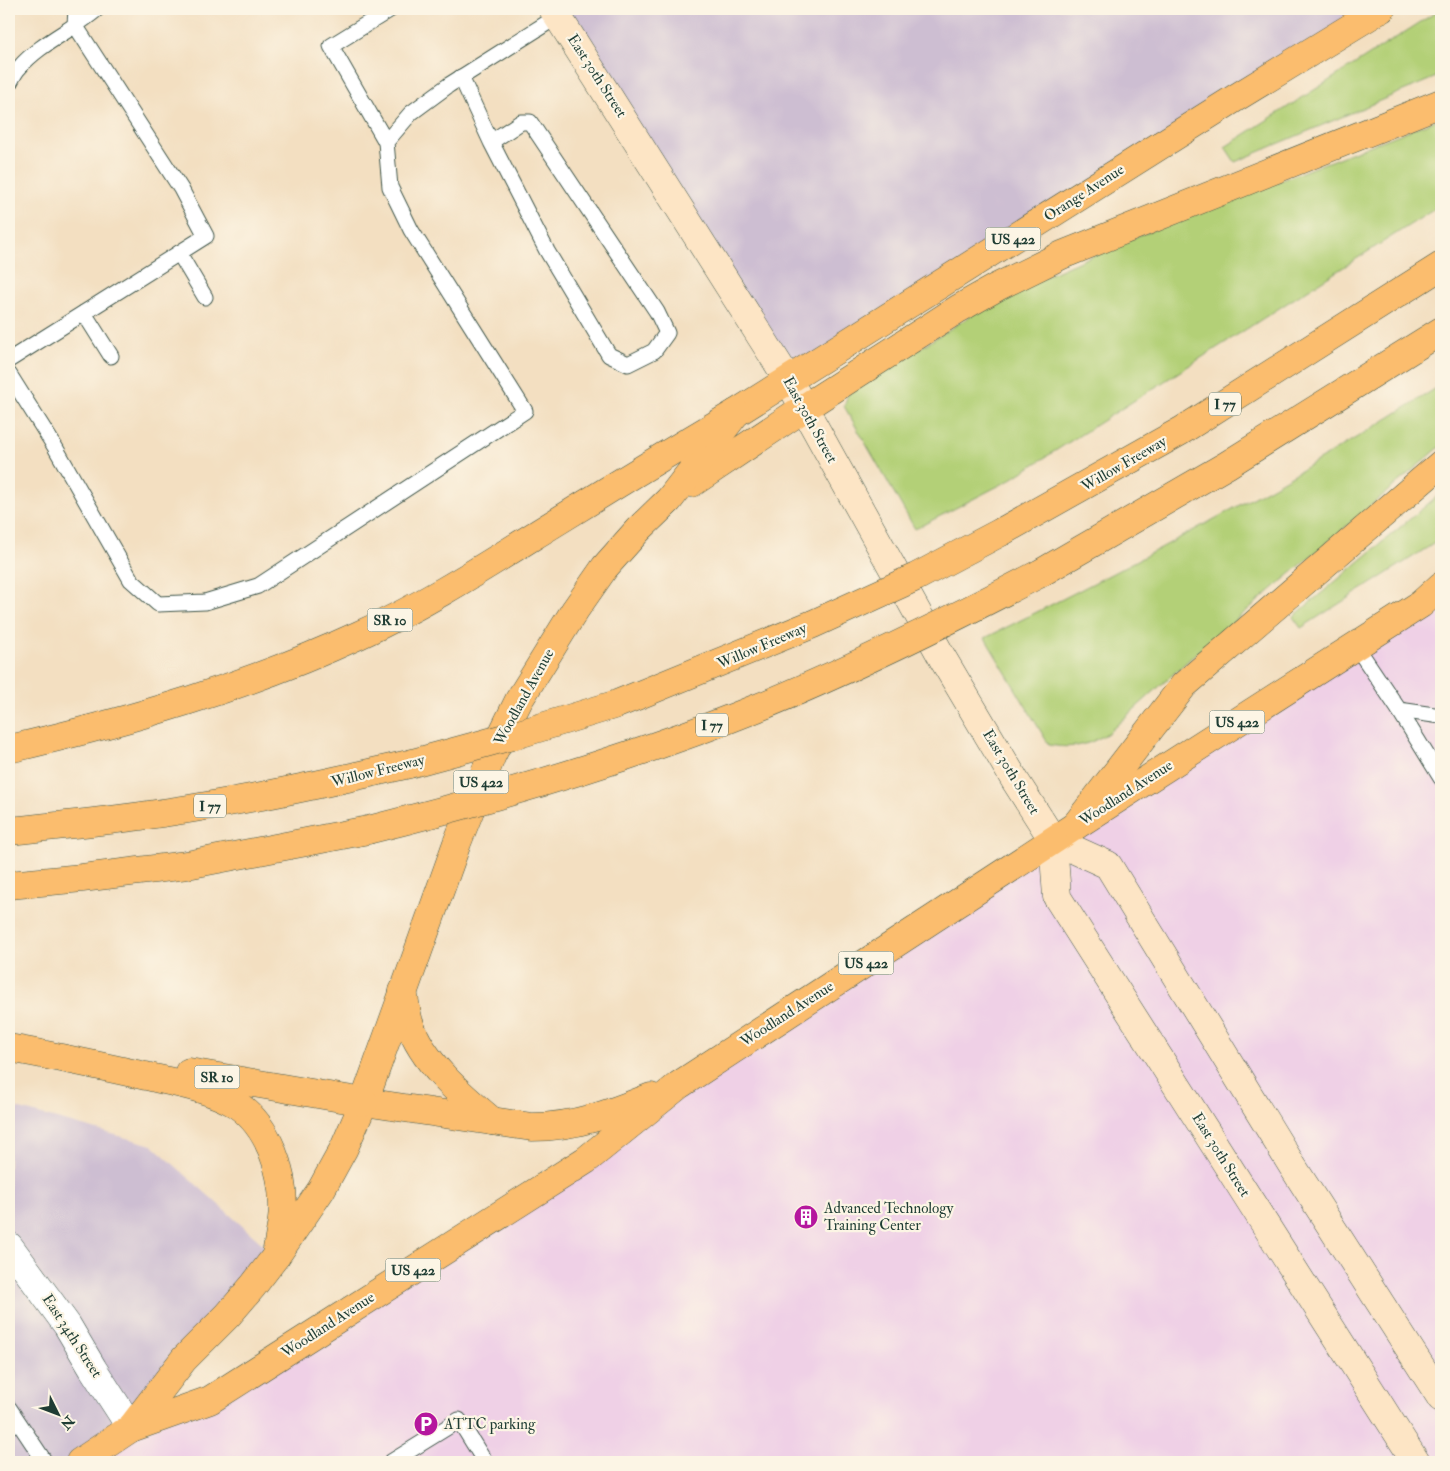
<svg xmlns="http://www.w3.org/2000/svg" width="1450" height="1471" font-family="'IM FELL Double Pica',serif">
<rect width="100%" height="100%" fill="#fcf5e5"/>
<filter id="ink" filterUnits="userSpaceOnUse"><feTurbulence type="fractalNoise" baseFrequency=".02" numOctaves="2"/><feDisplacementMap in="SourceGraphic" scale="10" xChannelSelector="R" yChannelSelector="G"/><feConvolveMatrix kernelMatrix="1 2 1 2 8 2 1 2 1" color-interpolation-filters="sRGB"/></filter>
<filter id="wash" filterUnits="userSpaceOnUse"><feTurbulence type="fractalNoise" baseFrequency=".0096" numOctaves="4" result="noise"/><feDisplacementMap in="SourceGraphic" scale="20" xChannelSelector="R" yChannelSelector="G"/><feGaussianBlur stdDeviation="1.12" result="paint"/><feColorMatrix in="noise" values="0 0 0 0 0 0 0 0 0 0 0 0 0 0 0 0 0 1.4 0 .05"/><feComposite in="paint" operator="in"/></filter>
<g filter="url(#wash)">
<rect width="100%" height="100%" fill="#f3dfc1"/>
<!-- built -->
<polygon fill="#efd0e6" points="1441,594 1441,1462 80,1462 210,1400"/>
<!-- industrial -->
<g fill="#cdbed2">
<polygon points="553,9 1381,9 789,381"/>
<polygon points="9,1106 152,1145 276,1256 80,1462 9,1462"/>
</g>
<!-- green -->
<g fill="#b3d077" stroke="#698656">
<polygon points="1441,9 1441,75 1235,162 1225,147"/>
<polygon points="1441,118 1441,205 1008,481 915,529 844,406 848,394 1005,294 1135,237"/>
<path d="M1441,385v61l-249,211 -84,76c-21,13 -35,16 -59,12l-64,-107c155,-77 310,-159 456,-253z"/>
<polygon points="1441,493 1441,539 1301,628 1293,617"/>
</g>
</g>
<g filter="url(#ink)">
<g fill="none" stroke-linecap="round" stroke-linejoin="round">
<defs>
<g id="lane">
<polyline points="461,77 491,142 547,251 609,355 628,364 654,351 667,333 657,312 530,122 521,122 491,142"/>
<path d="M9,84c3,-5 6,-12 10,-16 21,-25 54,-38 78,-59"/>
<polyline points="386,142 331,46 391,9"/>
<polyline points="179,253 205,297"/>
<polyline points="84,313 111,356"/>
<polyline points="9,360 206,236 181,189 75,25 76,9"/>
<polyline points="9,374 55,447 131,580 158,604 205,602 258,586 525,411 411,230 390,187 386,142 411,113 449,85 558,16"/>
<polyline points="1356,646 1399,710 1441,778"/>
<polyline points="1399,710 1441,716"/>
<polyline points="9,1408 45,1462"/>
<polyline points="391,1462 459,1420 485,1462"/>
</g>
<polyline id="street" points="9,1246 67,1325 93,1369 131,1428"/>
<g id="secondary">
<polyline points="553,9 789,381 943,659 1016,782 1053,840 1057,897 1416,1462"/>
<polyline points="1053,840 1108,865 1293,1167 1441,1398"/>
</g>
<g id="primary">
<polyline points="692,483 804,408"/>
<path d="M403,991c2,10 3,21 6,31 13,40 52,73 83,99"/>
<path d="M364,1102l168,25c44,0 79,-14 119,-30"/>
<polyline points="131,1428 184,1359 228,1315 253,1286 276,1256 321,1190 344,1148 364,1102 457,843 492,755 519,700 575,610 605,567 638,530 669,500 736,413 1237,97 1381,9"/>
<polyline points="80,1462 131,1428 210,1400 586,1160 679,1085 1075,826 1421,604 1441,586"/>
</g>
<g id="highway">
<polyline points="804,408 958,309 997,287 1062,255 1441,103"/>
<polyline points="1003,531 1181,431 1441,266"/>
<polyline points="1039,574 1227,465 1441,331"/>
<path d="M9,749c120,-28 238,-62 350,-114 60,-27 117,-63 173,-98 68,-42 135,-84 204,-124"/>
<polyline points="1075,826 1184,685 1441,464"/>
<path d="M9,831c68,-7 136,-14 203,-26 66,-11 132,-26 197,-41"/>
<polyline points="9,885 82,878 187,865 368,830"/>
<path d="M9,1048c46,8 91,18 137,28 29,7 64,12 90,28 33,22 47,66 47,103 0,16 -5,33 -7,49"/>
<polyline points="189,1072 364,1102"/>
</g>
</defs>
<!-- lane casing -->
<use href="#lane" stroke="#3f5549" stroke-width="17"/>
<!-- street casing -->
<use href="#street" stroke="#3f5549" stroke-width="29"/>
<!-- secondary casing -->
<use href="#secondary" stroke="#3f5549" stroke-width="29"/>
<!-- primary casing -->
<use href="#primary" stroke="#3f5549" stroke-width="29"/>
<!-- highway casing -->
<use href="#highway" stroke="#3f5549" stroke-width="29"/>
<!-- lane -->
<use href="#lane" stroke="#fff" stroke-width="15"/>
<!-- street -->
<use href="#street" stroke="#fff" stroke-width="28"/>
<!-- secondary -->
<use href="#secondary" stroke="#fde5c5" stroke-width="28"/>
<!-- primary -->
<use href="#primary" stroke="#fbbd6e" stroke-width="28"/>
<!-- highway -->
<use href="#highway" stroke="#fbbd6e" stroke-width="28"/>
<defs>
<g id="highway-bridge">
<polyline points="409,764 519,734 617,704 813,624 916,577 1003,531"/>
<path d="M368,830c132,-33 263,-71 389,-122 96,-39 190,-86 282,-134"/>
</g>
</defs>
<!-- highway-bridge casing -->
<use href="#highway-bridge" stroke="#3f5549" stroke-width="29" stroke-linecap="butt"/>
<!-- highway-bridge -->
<use href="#highway-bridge" stroke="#fbbd6e" stroke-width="28"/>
</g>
</g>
<!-- icons -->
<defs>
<symbol id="building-disc" viewBox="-11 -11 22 22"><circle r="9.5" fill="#b5179e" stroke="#fcf5e5"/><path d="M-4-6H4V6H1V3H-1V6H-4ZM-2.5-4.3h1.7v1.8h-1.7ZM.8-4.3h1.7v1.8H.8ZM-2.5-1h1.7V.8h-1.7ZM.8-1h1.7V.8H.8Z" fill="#fff"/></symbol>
<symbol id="parking-disc" viewBox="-11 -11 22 22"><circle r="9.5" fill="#b5179e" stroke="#fcf5e5"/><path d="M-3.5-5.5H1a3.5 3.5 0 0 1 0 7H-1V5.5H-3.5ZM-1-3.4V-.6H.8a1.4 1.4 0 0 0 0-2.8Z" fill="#fff"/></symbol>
</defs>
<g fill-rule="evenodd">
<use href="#building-disc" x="792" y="1203" width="28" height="28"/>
<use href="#parking-disc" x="412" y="1410" width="28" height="28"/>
</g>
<g text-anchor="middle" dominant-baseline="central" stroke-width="4.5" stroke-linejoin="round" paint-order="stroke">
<!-- shield labels -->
<g fill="#fcf5e5" stroke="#617469" stroke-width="1">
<rect x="985.5" y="227.5" width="55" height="23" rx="4"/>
<rect x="1209" y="392.5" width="32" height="23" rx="4"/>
<rect x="367.5" y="608.5" width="45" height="23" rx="4"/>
<rect x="1209.5" y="710.5" width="55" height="23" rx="4"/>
<rect x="696" y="713.5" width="32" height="23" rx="4"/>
<rect x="453.5" y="770.5" width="55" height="23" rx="4"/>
<rect x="194" y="794.5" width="32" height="23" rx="4"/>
<rect x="838.5" y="951.5" width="55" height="23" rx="4"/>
<rect x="194.5" y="1065.5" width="45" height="23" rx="4"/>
<rect x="385.5" y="1258.5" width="55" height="23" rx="4"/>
</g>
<g font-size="14" font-weight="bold" fill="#1f3d34">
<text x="1013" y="239">US 422</text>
<text x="1225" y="404">I 77</text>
<text x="390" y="620">SR 10</text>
<text x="1237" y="722">US 422</text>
<text x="712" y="725">I 77</text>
<text x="481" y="782">US 422</text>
<text x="210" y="806">I 77</text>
<text x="866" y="963">US 422</text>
<text x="217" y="1077">SR 10</text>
<text x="413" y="1270">US 422</text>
</g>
<!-- street labels -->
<g font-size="15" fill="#1f3d34" stroke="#fcf5e5">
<text transform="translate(597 76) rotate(57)">East 30th Street</text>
<text transform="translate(1084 193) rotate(-33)">Orange Avenue</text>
<text transform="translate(810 420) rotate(61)">East 30th Street</text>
<text transform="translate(1124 464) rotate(-30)">Willow Freeway</text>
<text transform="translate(762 646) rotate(-23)">Willow Freeway</text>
<text transform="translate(524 697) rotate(-61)">Woodland Avenue</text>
<text transform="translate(378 771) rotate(-14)">Willow Freeway</text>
<text transform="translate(1011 772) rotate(59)">East 30th Street</text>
<text transform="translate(1126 793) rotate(-33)">Woodland Avenue</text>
<text transform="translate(787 1014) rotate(-33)">Woodland Avenue</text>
<text transform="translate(1221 1155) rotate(58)">East 30th Street</text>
<text transform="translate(328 1325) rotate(-33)">Woodland Avenue</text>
<text transform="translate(72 1336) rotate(57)">East 34th Street</text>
</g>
<!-- poi labels -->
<g font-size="15" fill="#1f3d34" stroke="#fcf5e5" text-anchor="start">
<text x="824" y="1208">Advanced Technology<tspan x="824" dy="17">Training Center</tspan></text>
<text x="444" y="1424">ATTC parking</text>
</g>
</g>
<!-- margin -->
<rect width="1450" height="1471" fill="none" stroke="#fcf5e5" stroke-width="30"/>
<!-- north arrow -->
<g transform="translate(58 1414) rotate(132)" stroke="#fcf5e5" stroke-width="4" paint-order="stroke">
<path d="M0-4L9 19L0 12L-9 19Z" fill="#1f3d34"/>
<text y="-8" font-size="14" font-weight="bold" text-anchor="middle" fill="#1f3d34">N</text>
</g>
</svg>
